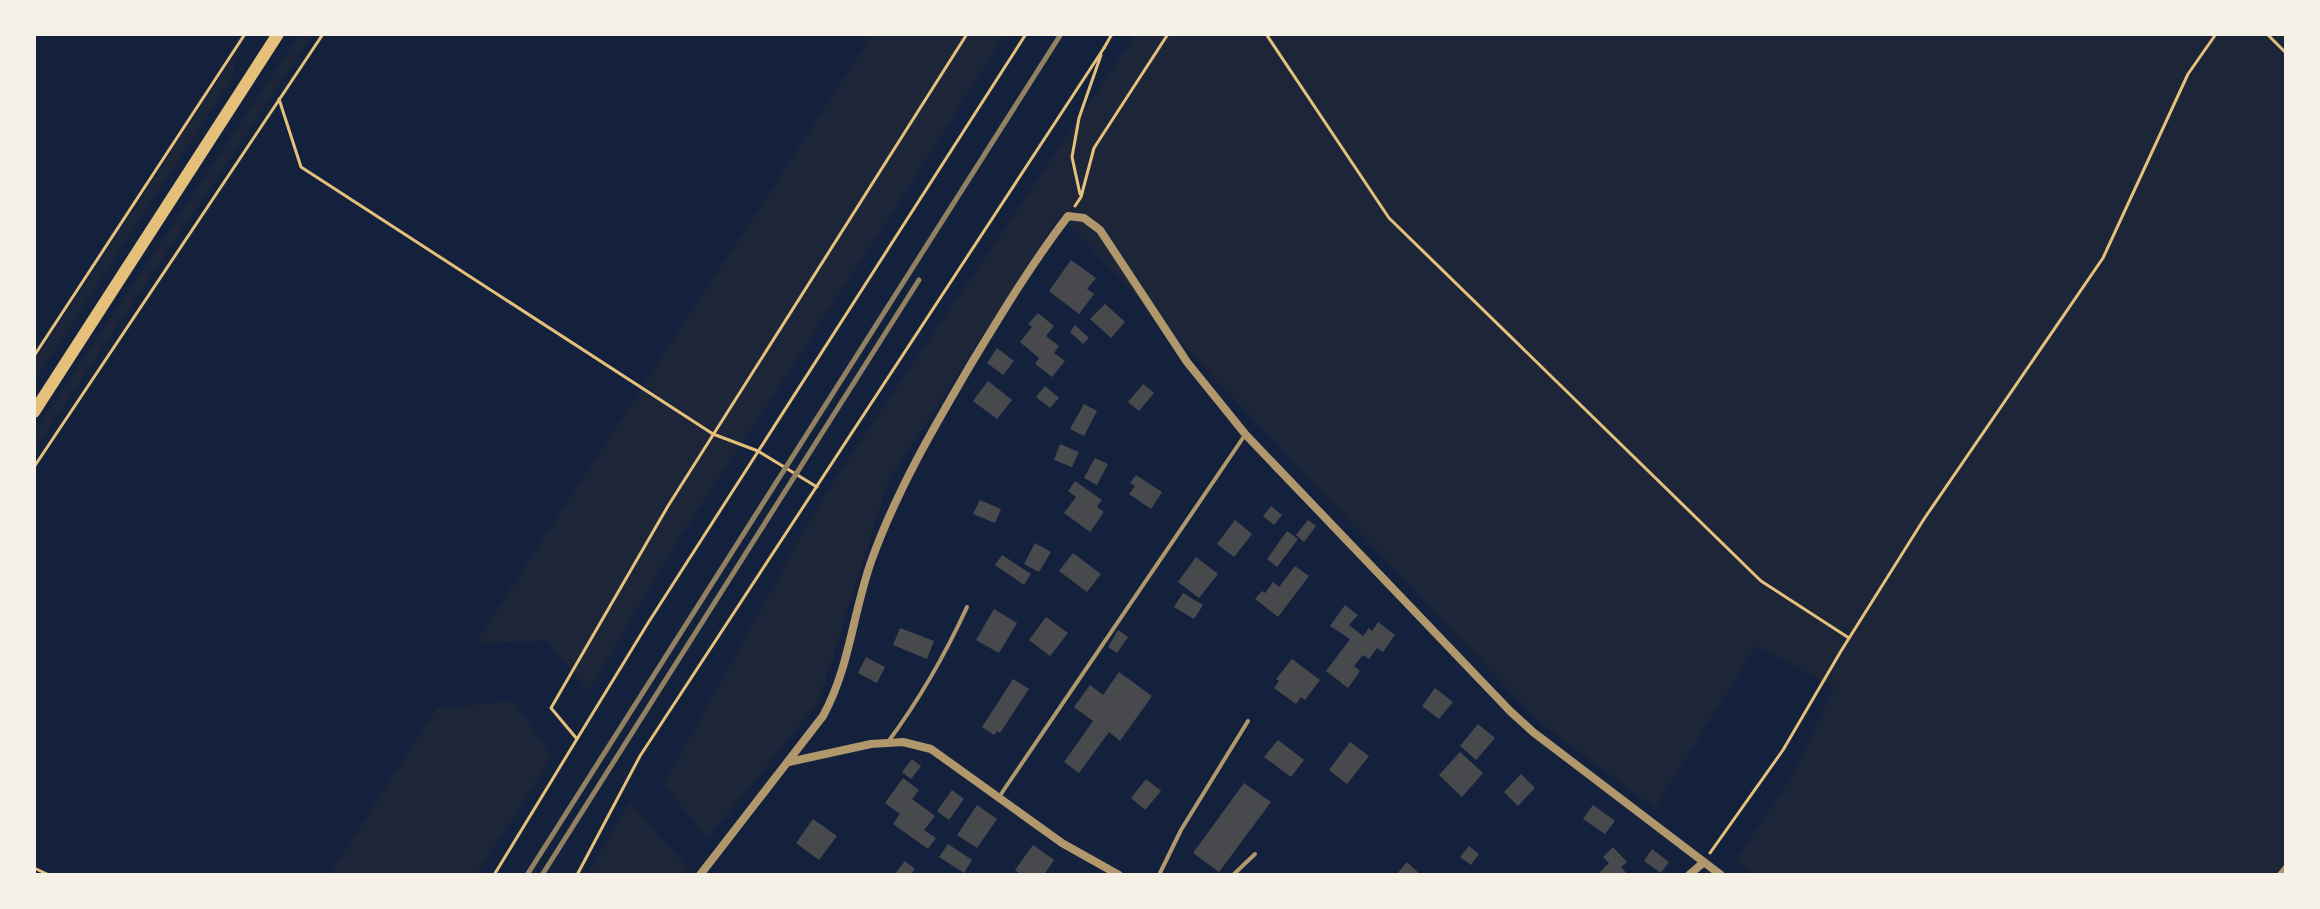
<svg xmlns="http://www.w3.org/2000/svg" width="2320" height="909" font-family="Roboto,sans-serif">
<rect width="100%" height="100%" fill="#14213d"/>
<!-- green -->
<g fill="#1d2539">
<polygon points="300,34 313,34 34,451 34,432"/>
<polygon points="873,34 1005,34 900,201 674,547 589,691 546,641 475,643"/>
<polygon points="1136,34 2286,34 2286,875 1755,875 1735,862 1792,777 1834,687 1756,646 1655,808 1540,723 1060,215 888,482 818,703 707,839 664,784 824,495"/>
<polygon points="240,47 229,83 34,381 34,362"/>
<polygon points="514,701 552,757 476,875 329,875 437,708"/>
<polygon points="630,802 688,868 682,875 587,875"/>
</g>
<!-- building -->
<g fill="#48494c">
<polygon points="1071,260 1096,278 1087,289 1094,294 1079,314 1049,291"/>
<polygon points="1105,304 1125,322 1111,338 1090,319"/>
<polygon points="1038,313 1054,326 1046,336 1059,346 1054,353 1065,361 1052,377 1035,364 1039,358 1020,342 1032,327 1028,324"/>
<polygon points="1075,325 1089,338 1083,344 1070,332"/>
<polygon points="997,348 1014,361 1003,375 987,363"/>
<polygon points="988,381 1012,400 997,419 973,401"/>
<polygon points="1143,384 1154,393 1139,411 1128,402"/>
<polygon points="1045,386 1059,398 1050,408 1036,397"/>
<polygon points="1084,404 1097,411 1084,436 1070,429"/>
<polygon points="1060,444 1079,452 1072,467 1054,460"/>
<polygon points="1095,458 1108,464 1097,485 1084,478"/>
<polygon points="1136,475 1162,492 1151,509 1129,494 1135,486 1130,483"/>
<polygon points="1075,481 1102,500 1097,507 1104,512 1090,532 1064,513 1076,497 1068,491"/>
<polygon points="980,500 1001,509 995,523 973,514"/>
<polygon points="1271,506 1282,515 1274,525 1263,516"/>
<polygon points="1235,520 1252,534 1234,557 1217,544"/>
<polygon points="1308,520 1316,526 1304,542 1296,535"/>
<polygon points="1287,531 1298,539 1277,567 1267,559"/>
<polygon points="1035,543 1051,552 1039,572 1024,564"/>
<polygon points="1073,553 1101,574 1087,592 1059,571"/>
<polygon points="1002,555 1031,574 1024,585 995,565"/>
<polygon points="1196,557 1218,574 1199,598 1178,582"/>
<polygon points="1295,566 1309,576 1278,617 1255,599 1262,591 1265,593 1273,582 1279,587"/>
<polygon points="1183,593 1203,605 1194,619 1174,607"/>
<polygon points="1345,605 1358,615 1349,625 1363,636 1369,628 1372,631 1378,622 1395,635 1383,652 1377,648 1369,659 1363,655 1354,666 1360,671 1348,688 1326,671 1350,639 1330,626"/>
<polygon points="994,609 1017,623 999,653 976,640"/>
<polygon points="1046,617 1068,633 1050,656 1029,640"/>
<polygon points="900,628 934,641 927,659 893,645"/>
<polygon points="1118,630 1128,637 1117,653 1108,647"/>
<polygon points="866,657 885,667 877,683 858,673"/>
<polygon points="1292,659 1320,680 1305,700 1301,697 1296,704 1274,688 1279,681 1276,679"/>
<polygon points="1119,672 1152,696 1120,741 1109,732 1079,773 1064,762 1093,721 1074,707 1090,685 1103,695"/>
<polygon points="1013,679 1029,689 1000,733 997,731 994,735 982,727"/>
<polygon points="1435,688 1453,702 1439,719 1422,706"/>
<polygon points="1478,724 1495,738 1476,760 1460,746"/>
<polygon points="1278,740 1304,760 1291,777 1264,757"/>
<polygon points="1350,742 1369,756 1347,784 1329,770"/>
<polygon points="1460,752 1483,773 1462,797 1439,775"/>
<polygon points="912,759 921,766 911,779 902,772"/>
<polygon points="1521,774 1535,788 1518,806 1504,792"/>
<polygon points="903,778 919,790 912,799 935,816 924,830 936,838 928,849 893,824 900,814 885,803"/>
<polygon points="1146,779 1161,791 1145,810 1131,798"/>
<polygon points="1244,783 1271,802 1219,872 1193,853"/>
<polygon points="952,790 964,799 949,820 937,811"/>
<polygon points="977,805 997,819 977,848 957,835"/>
<polygon points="1593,805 1615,821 1605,834 1583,819"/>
<polygon points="813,819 837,836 819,860 796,843"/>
<polygon points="948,844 972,860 964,873 939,857"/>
<polygon points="1033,845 1054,860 1044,875 1021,875 1015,870"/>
<polygon points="1469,846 1479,854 1471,865 1460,857"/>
<polygon points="1613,847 1627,862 1621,867 1628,875 1597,875 1609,863 1603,857"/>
<polygon points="1652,849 1669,862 1661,873 1644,861"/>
<polygon points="905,861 915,869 910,875 894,875"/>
<polygon points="1407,862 1421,875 1396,875"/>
</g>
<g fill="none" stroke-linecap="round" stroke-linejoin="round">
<!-- path -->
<g stroke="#e5c07b" stroke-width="3">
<polyline points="1266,34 1389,218 1761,581 1849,638"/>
<polyline points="2267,34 2286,53"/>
<polyline points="1104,48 1112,34"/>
<polyline points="279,99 301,167 713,434 758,451 817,487"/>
<polyline points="1080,194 1072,157 1079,118 1101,55"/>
<polyline points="1075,206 1081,197 1094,148 1168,34"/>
<polyline points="34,356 245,34"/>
<polyline points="34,467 323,34"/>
<polyline points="577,739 648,623 1026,34"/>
<polyline points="1710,853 1783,750 1841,651 1924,519 2103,258 2188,74 2216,34"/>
<polyline points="34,868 49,875"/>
<polyline points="494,875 577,739 551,708 668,506 967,34"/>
<polyline points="577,875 640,756 1104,48"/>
</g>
<!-- service -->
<g stroke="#b1986c" stroke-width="4">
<path d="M888,742c31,-42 57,-87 79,-135"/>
<polyline points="999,797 1245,435"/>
<polyline points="1159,875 1181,830 1248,721"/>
<polyline points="1233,875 1255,854"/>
</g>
<!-- minor -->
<g stroke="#b1986c" stroke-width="8">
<polyline points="789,762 871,744 903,742 931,749 1062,843 1119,875"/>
<path d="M700,875l123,-159c27,-49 30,-105 49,-157 25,-69 62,-132 99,-195 31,-51 61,-101 97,-148l16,2 16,12 87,132 59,73 264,276 23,21 188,143"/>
<polyline points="1689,875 1704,862"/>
<polyline points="2281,875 2286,869"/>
</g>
<!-- secondary -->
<polyline stroke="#e5c07b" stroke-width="12" points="34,412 278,34"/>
<!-- rail -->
<g stroke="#918062" stroke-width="5">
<polyline points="527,875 1061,34"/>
<polyline points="542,875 919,280"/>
</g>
</g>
<!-- border -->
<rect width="2320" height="909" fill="none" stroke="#f6f1e7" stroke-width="72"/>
</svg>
